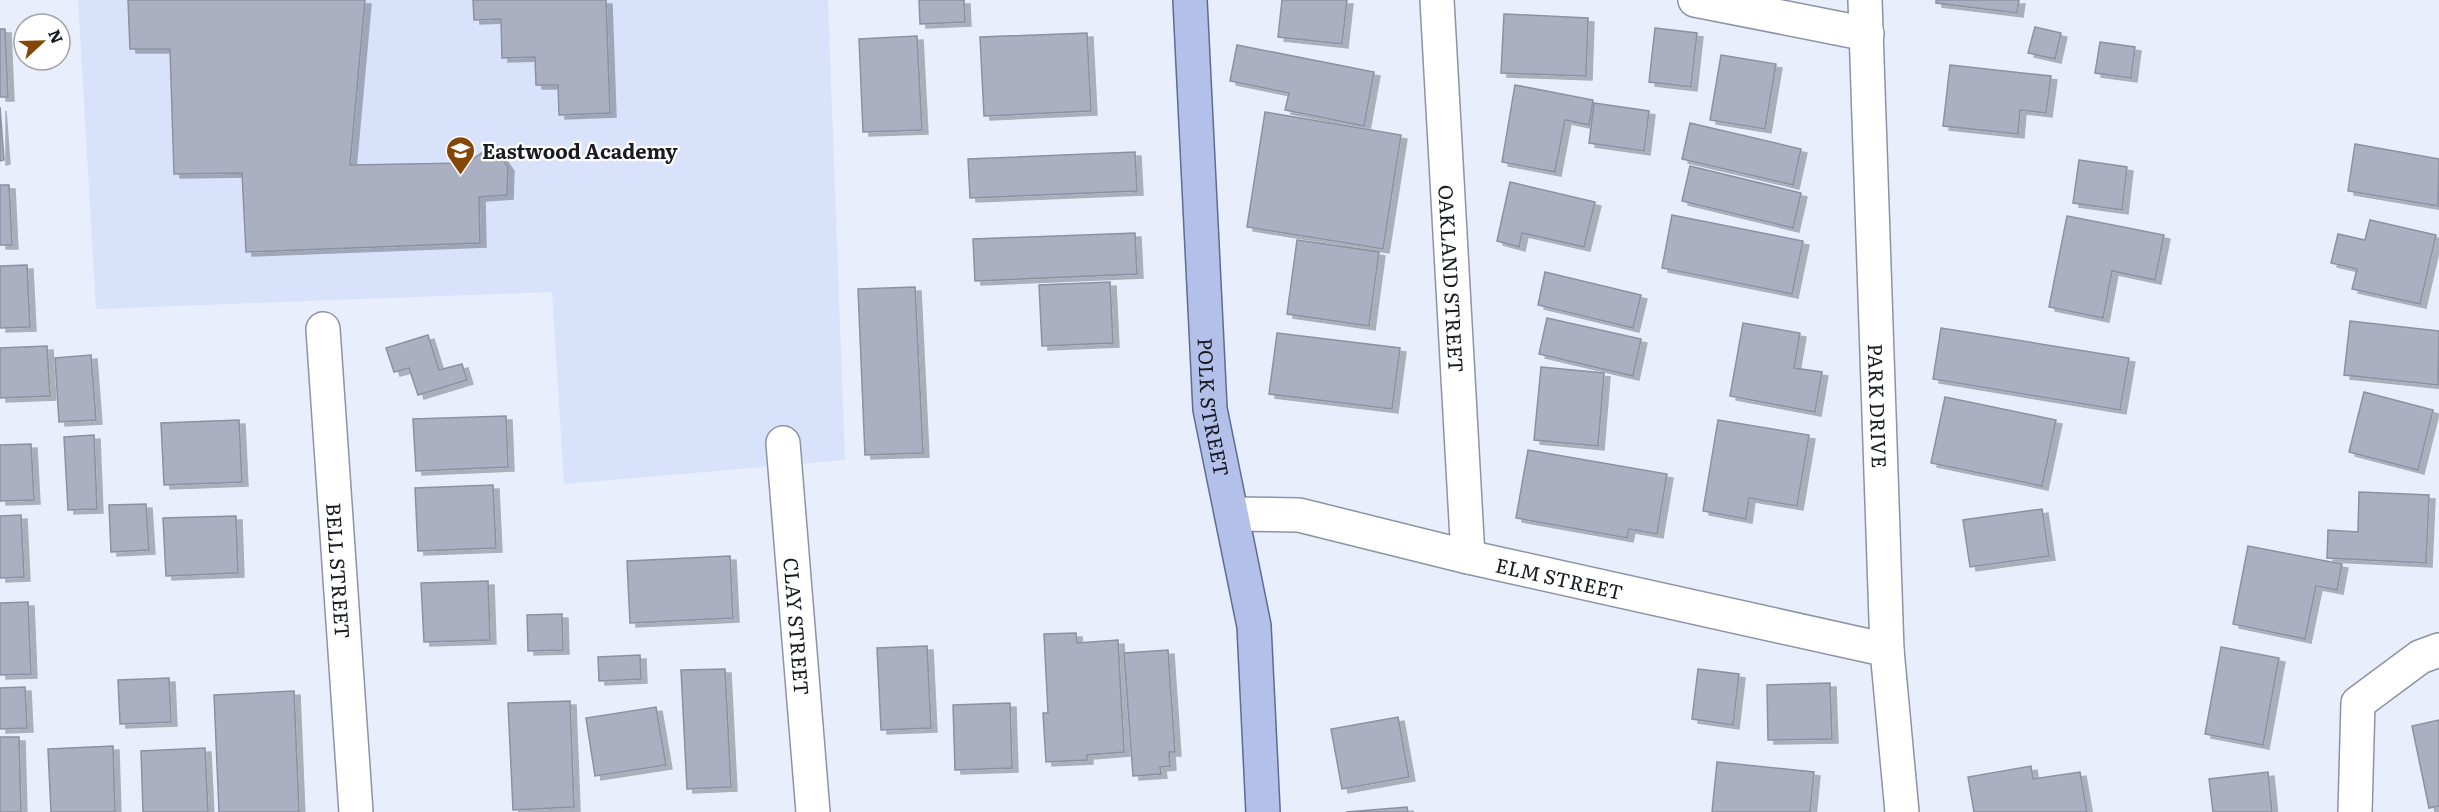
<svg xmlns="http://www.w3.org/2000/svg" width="2439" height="812" font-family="Literata,serif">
<defs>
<filter id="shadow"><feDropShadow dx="6" dy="4" stdDeviation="0" flood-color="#0004"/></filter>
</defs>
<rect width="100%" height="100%" fill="#e9eefd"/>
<!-- built -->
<polygon fill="#d9e2fb" points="78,0 828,0 845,460 564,484 552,292 96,309"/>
<!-- building -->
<g fill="#aab0c2" stroke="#8b91a2" stroke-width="1.5" filter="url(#shadow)">
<polygon points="128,0 365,0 350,165 467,163 493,145 508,167 507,195 479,197 480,243 246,252 242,173 174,174 170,49 130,49"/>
<polygon points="473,0 606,0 610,113 559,115 558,85 536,85 535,57 502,58 501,19 474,20"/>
<polygon points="919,0 964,0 965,22 920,24"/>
<polygon points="1282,0 1347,0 1342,44 1278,37"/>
<polygon points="1936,0 2019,0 2017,13 1936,3"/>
<polygon points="1504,14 1588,18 1586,76 1501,73"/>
<polygon points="2035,27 2061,33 2055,59 2028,53"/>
<polygon points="1655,28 1697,33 1691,87 1649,82"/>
<polygon points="0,29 5,29 8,97 0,97"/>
<polygon points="1087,33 1091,111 984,116 980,37"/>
<polygon points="917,36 922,130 863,132 859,39"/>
<polygon points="2100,42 2135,47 2131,78 2095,73"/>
<polygon points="1237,45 1374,72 1364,126 1285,110 1289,93 1230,81"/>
<polygon points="1721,55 1776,64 1765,129 1710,120"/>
<polygon points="1950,65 2051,76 2046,113 2020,110 2018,134 1943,126"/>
<polygon points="1515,85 1593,100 1589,125 1565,120 1555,172 1502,162"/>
<polygon points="1594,103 1649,111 1644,151 1589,143"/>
<polygon points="0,107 4,160 0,161"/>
<polygon points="1265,112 1401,135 1383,249 1247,227"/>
<polygon points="1690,123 1801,149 1793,185 1682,159"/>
<polygon points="2355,144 2439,159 2438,206 2348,191"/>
<polygon points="1135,152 1137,191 970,198 968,159"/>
<polygon points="2079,160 2127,167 2122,210 2073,203"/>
<polygon points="1690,166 1801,193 1793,228 1682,201"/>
<polygon points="1510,182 1595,202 1584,247 1522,233 1519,247 1497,241"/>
<polygon points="0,185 9,185 12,245 0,245"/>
<polygon points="1672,215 1803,241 1792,294 1662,268"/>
<polygon points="2067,216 2164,235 2155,280 2112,271 2103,318 2049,307"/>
<polygon points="2370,220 2436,235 2420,304 2352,289 2357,269 2331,263 2338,234 2365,240"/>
<polygon points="1135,233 1137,274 975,281 973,239"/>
<polygon points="1297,240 1379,252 1369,326 1287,314"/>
<polygon points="27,265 30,327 0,328 0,266"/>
<polygon points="1545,272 1641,295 1633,328 1538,305"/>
<polygon points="1110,282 1113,343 1042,346 1039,285"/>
<polygon points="915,287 923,453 865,455 858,289"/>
<polygon points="1547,318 1641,339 1633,376 1539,354"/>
<polygon points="2350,321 2439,331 2438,385 2344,375"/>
<polygon points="1743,323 1800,333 1794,368 1822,372 1815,412 1730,396"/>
<polygon points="1941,328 2129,358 2120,410 1933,379"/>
<polygon points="1277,333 1400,348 1392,409 1269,394"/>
<polygon points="428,335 439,370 462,364 467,380 418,395 409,368 394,372 386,348"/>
<polygon points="47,346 50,396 0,398 0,348"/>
<polygon points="91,355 96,420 59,422 55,358"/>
<polygon points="1541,367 1604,373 1598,446 1534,440"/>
<polygon points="2364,392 2433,410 2418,470 2349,452"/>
<polygon points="1945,397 2056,420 2042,486 1931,463"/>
<polygon points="506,416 508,467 416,471 413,419"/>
<polygon points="239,420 242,482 164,485 161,423"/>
<polygon points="1718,420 1809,435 1797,506 1749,498 1746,519 1703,511"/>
<polygon points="94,435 97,509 68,510 64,437"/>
<polygon points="31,444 34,500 0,501 0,445"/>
<polygon points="1528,450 1667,474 1657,534 1629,529 1627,538 1516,518"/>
<polygon points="493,485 496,548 418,551 415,488"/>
<polygon points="2359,492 2429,495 2426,563 2327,558 2328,530 2358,532"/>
<polygon points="146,504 149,550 111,552 109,505"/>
<polygon points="2042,509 2049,556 1970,567 1963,520"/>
<polygon points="21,515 24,577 0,578 0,516"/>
<polygon points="236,516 238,573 166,576 163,518"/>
<polygon points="2248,546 2342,564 2337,590 2316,586 2305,639 2233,624"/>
<polygon points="730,556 733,618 630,623 627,561"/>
<polygon points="488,581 490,640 424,642 421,583"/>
<polygon points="28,602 31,674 0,675 0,603"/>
<polygon points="562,614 563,650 528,651 527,615"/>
<polygon points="1076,633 1077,643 1118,640 1124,752 1087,755 1087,760 1046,762 1043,713 1048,713 1044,634"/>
<polygon points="927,646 931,728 881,730 877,648"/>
<polygon points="2221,647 2279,658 2263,745 2205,734"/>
<polygon points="1168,650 1175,752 1169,752 1170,766 1160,767 1161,774 1133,776 1124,653"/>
<polygon points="640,655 641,679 599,681 598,657"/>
<polygon points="725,669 731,787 687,789 681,670"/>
<polygon points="1698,669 1739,674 1733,725 1692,719"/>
<polygon points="169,678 171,722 120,724 118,680"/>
<polygon points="1830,683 1832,739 1768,740 1767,685"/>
<polygon points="25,687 27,728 0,729 0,688"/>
<polygon points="294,691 299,812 219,812 214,695"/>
<polygon points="570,701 574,807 513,810 508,703"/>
<polygon points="1010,703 1012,768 955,770 953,705"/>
<polygon points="656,707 666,765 595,776 586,718"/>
<polygon points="1398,717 1409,777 1342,789 1331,729"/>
<polygon points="2439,720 2439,806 2429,808 2412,726"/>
<polygon points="0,737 19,737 21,812 0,812"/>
<polygon points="113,746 115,812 51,812 48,749"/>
<polygon points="205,748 208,812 143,812 141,751"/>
<polygon points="1717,762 1814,772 1810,812 1712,812"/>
<polygon points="2031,766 2033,779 2080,772 2087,812 1974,812 1968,777"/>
<polygon points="2268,772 2272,812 2213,812 2209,779"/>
<polygon points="1407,807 1408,812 1346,812"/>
</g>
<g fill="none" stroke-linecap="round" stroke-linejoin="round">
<defs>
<g id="minor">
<path id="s1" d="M1437,0l31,557"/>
<polyline points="1695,0 1867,34"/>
<path id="s2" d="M1865,0l22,650 15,162"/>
<path id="s3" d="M323,329l33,483"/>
<path id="s4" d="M783,443l30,369"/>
<path id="s5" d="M1233,514l66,1 169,42 419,93"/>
<polyline points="2355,812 2358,703 2420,657 2439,650"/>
</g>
<g id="major">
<path id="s6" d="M1190,0l20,409 44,217 9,186"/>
</g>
</defs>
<!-- minor casing -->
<use href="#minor" stroke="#8e93a4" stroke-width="36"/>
<!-- major casing -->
<use href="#major" stroke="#5d6b9b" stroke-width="36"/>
<!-- minor -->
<use href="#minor" stroke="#fff" stroke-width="33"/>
<!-- major -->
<use href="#major" stroke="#b3c0ea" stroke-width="33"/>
</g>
<!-- icons -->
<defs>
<symbol id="school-pin" viewBox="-11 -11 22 30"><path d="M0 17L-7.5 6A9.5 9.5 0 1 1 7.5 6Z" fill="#844705" stroke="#fff"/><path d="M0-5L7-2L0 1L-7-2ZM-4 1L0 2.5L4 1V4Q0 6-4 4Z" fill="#fff"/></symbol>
</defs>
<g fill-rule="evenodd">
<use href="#school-pin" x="444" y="134" width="33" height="45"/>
</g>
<g text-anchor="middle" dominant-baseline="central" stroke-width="4.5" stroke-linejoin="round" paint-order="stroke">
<!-- poi labels -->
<g font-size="20" font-weight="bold" fill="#191b22" stroke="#fff" text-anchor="start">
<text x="482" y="150">Eastwood Academy</text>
</g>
<!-- street labels -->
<g font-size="20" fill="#191b22" stroke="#fff">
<text stroke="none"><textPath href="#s1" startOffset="279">OAKLAND STREET</textPath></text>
<text stroke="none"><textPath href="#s2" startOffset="406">PARK DRIVE</textPath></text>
<text stroke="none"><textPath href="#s6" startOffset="408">POLK STREET</textPath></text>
<text stroke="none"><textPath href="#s3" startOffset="242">BELL STREET</textPath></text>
<text stroke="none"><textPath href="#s5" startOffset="334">ELM STREET</textPath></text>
<text stroke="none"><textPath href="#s4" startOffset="184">CLAY STREET</textPath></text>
</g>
</g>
<!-- north arrow -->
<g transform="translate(42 42) rotate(68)"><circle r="28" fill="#ffffff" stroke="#a3a4a7" stroke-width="1.5"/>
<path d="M0-4.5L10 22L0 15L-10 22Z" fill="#844705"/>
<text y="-9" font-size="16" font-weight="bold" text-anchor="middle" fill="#191b22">N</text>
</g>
</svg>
